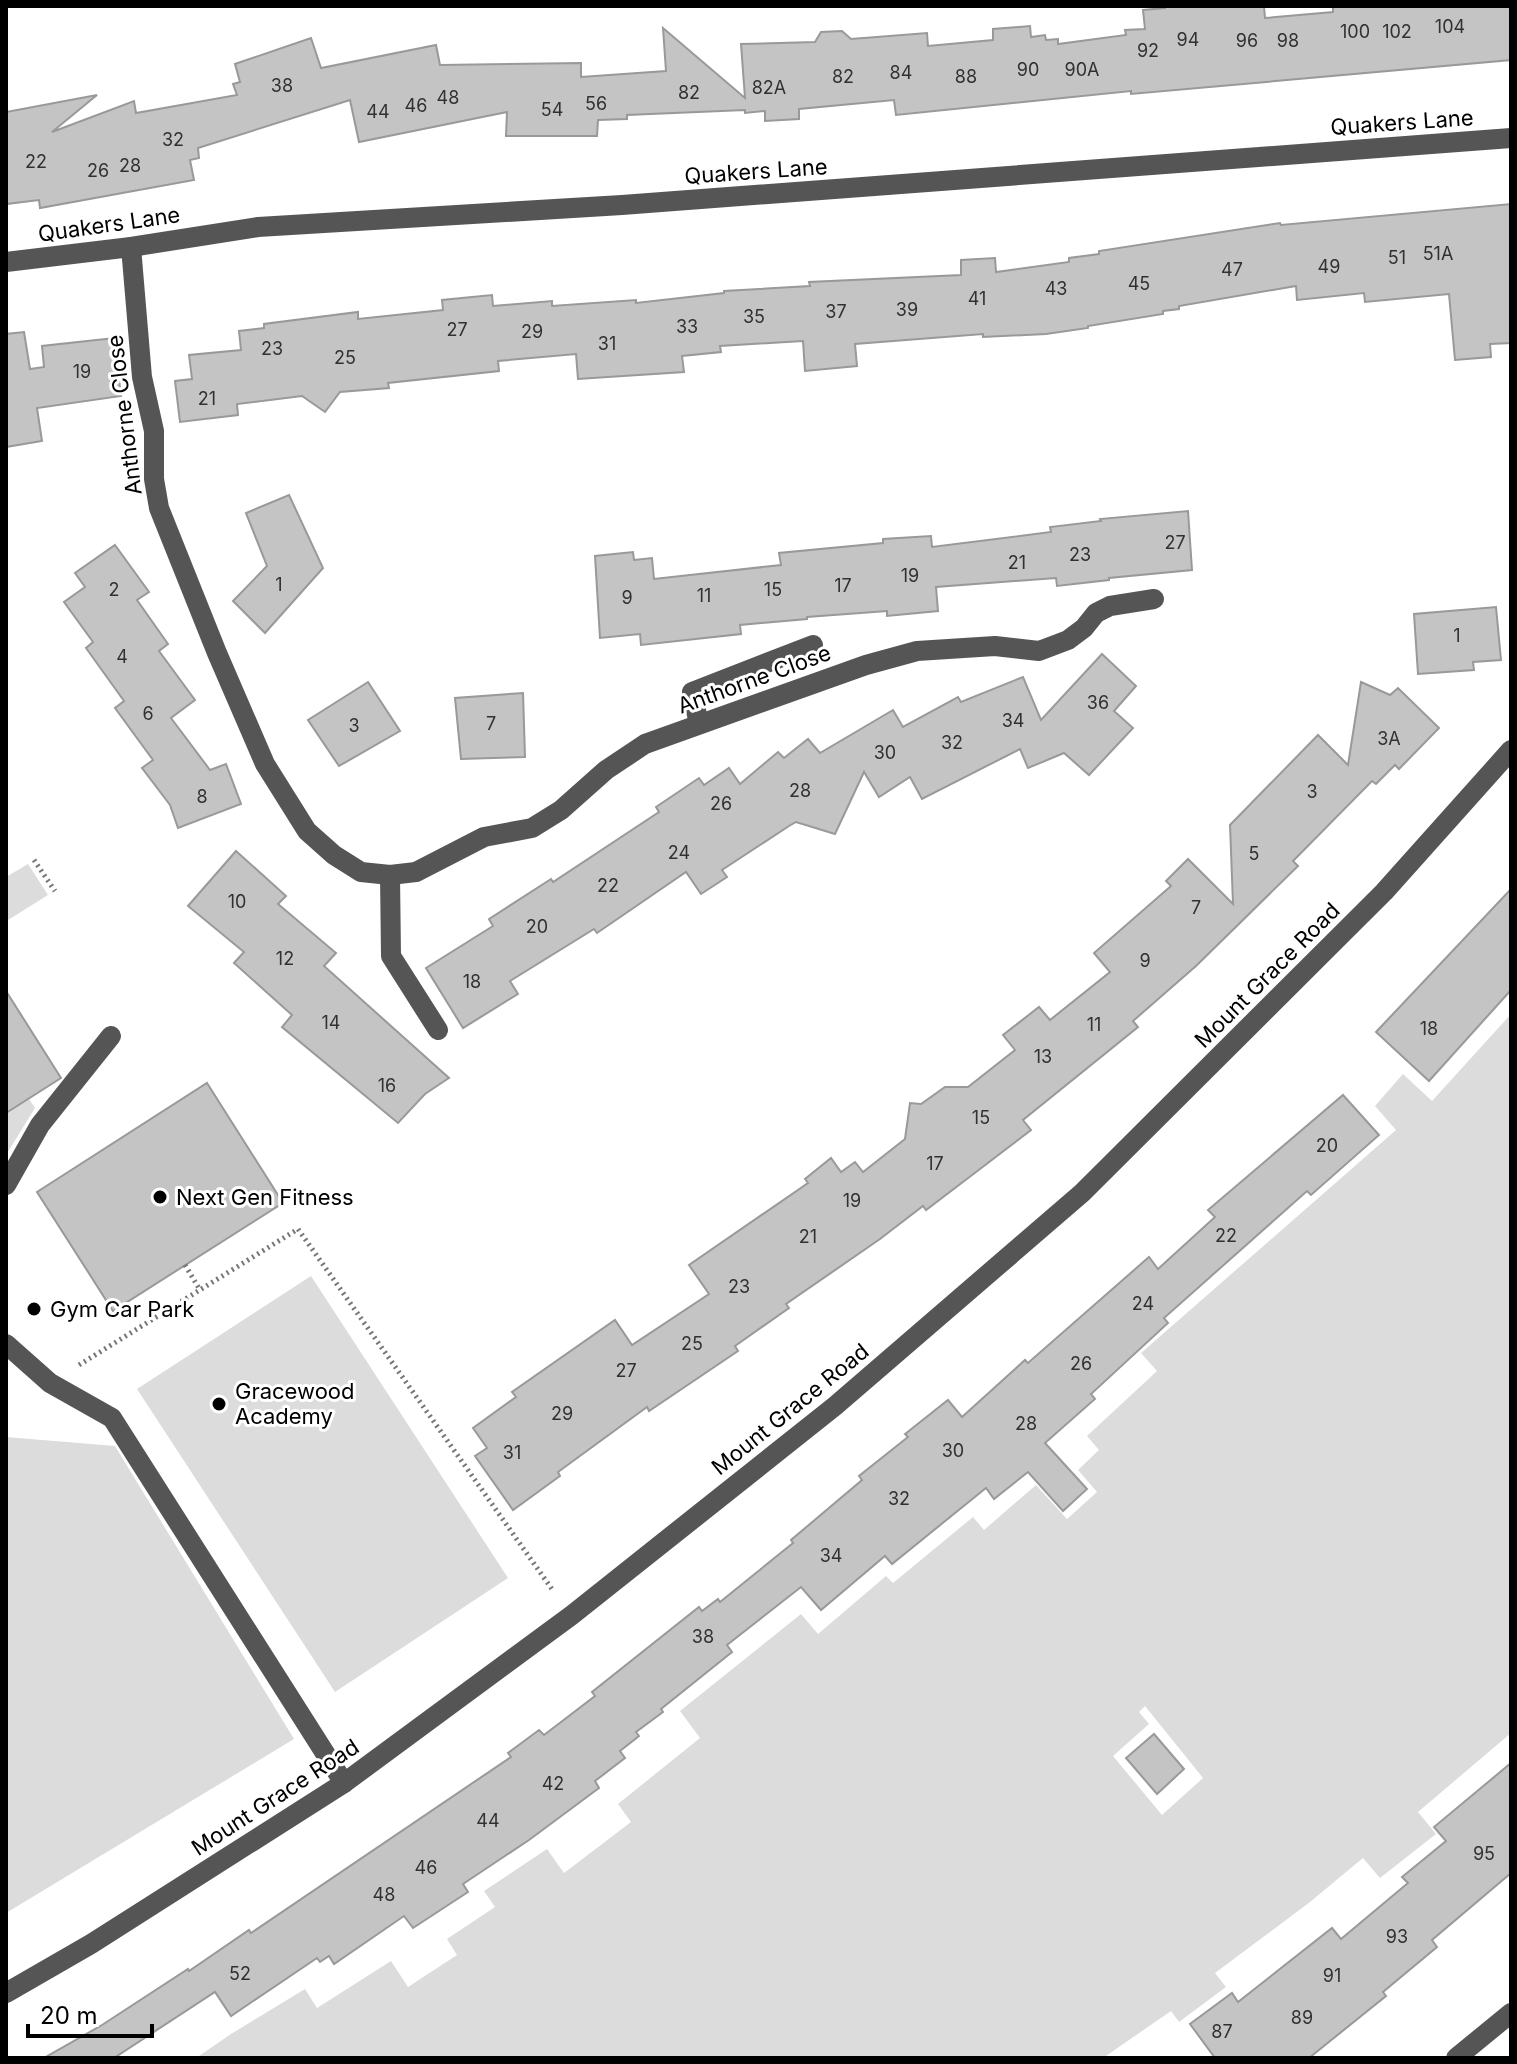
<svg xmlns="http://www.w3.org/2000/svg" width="1517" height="2064" font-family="Inter,sans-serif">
<rect width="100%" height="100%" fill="#fff"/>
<!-- green -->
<g fill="#dcdcdc" fill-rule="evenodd">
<polygon points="28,864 48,895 8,920 6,918 6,877"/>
<path d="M1511,1014v719l-93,79 18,22 -56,44 -17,-20 -53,44 -95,71 11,14 -47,35 -8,-11 -68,47h-907l35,-24 74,-45 12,19 74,-47 17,26 49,-32 -10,-16 48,-32 -11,-16 63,-42 17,24 67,-51 -13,-18 82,-66 -20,-27 121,-97 17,20 68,-58 7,7 80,-66 11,13 52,-45 31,34 30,-27 -19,-22 21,-20 -12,-14 70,-65 -16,-18 255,-223 -21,-24 28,-32 29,27zM1145,1706l58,72 -41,37 -49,-59 36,-32 -10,-12z"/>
<polygon points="29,1099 35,1108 6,1155 6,1113"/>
<polygon points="311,1276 508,1578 335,1692 137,1389"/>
<polygon points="6,1437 115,1446 294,1739 6,1913"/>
</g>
<!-- building -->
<g fill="#c4c4c4" stroke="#999" stroke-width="2">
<polygon points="1165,6 1264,6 1265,18 1333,12 1333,6 1511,6 1511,60 1131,94 1131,91 896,115 894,100 799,109 799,119 765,121 765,111 745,113 745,110 627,115 627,119 598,120 597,136 506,136 507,112 359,142 350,100 198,148 199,158 190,160 194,180 40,208 39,200 6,204 6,112 97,95 52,132 134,101 136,113 237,95 233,84 240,82 235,64 311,38 321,68 436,45 440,65 581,63 581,77 666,71 663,28 745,98 741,44 815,42 821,32 842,31 851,39 927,33 928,46 993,40 993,29 1030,26 1031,37 1045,35 1046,40 1058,39 1058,44 1126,35 1125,30 1145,29 1143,10 1165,8"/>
<polygon points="1511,204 1511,343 1490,344 1491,357 1455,360 1449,294 1365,302 1364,293 1297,300 1296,286 1179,306 1179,309 1163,311 1163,314 1088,326 1088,328 1046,334 983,337 983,334 855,344 857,366 805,371 803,341 720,346 721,352 682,356 684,372 578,379 576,354 498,361 499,371 388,383 389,388 340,392 325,412 302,396 237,404 238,415 180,422 175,381 192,379 189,355 241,350 239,331 264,328 264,324 358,312 358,319 443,310 442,300 492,295 493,306 552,301 552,306 636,300 636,303 724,293 724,291 810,286 809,282 961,275 961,260 995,258 996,272 1069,262 1069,258 1099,254 1099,251 1280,223 1281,225"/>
<polygon points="24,332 30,369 44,367 42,346 114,338 121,396 37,408 42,441 6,447 6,334"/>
<polygon points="289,495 323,568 265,633 233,601 267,566 246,513"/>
<polygon points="1188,511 1192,570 1109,578 1109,580 1057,586 1056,578 936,587 938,611 887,616 887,611 807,617 807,619 740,625 741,634 641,645 640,634 600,638 595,556 633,552 634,560 652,558 654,579 781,565 779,553 883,543 883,539 931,536 932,547 1051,532 1050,527 1101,521 1100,519"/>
<polygon points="115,545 149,592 137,600 168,644 159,651 195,700 171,718 210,770 226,764 241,804 178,828 170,805 142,768 153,760 115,708 124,701 86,648 93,642 64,602 85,587 75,573"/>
<polygon points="1496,607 1501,660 1473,662 1474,670 1418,674 1414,614"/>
<polygon points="1102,654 1136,686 1114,711 1133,728 1089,775 1064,753 1028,768 1020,749 922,799 910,777 879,797 864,772 835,834 796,822 789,826 722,870 727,877 701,894 686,872 597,933 594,929 510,981 518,994 463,1028 426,968 493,926 489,919 551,879 553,882 659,812 656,807 699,778 704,785 729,768 740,784 778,752 784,758 808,739 820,753 893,710 903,727 958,697 961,702 1023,677 1041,720"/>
<polygon points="368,682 400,731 339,766 308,720"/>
<polygon points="1361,682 1390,695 1398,688 1439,728 1399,769 1395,765 1376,784 1372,781 1293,861 1298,866 1196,966 1133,1021 1138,1027 1023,1120 1031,1130 980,1169 926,1210 923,1206 880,1239 786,1304 789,1308 735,1346 738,1351 649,1411 647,1407 558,1472 560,1476 513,1510 475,1456 487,1448 473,1428 516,1397 512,1392 615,1320 632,1345 709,1294 689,1265 808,1183 805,1179 831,1158 841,1172 855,1162 863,1172 905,1139 910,1103 921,1104 945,1087 968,1087 1015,1050 1003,1035 1039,1007 1050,1020 1110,972 1094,953 1171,886 1166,881 1188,859 1233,904 1230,825 1318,735 1348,765"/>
<polygon points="523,693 525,757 461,759 455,698"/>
<polygon points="236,851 286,896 278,904 336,953 324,966 449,1078 425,1094 398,1123 282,1027 292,1015 234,963 244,952 188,906"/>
<polygon points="1511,889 1511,990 1429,1081 1376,1032"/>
<polygon points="6,991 61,1078 6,1113"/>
<polygon points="207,1083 283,1203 113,1311 37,1192"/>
<polygon points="1343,1095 1379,1135 1311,1195 1307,1191 1164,1318 1168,1323 1091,1394 1095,1399 1045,1443 1087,1489 1063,1511 1028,1472 994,1499 986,1488 892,1564 885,1556 821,1610 801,1587 727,1645 732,1652 661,1709 663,1712 636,1732 639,1736 620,1751 625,1758 595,1781 599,1788 529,1840 463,1884 468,1892 413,1928 404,1916 334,1964 329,1956 320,1962 317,1958 231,2016 215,1992 114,2058 44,2058 102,2025 188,1969 189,1971 249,1930 251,1933 511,1757 508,1753 539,1730 544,1735 595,1696 592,1692 699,1607 702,1611 718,1599 720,1602 793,1543 791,1540 862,1480 859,1476 908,1437 905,1434 948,1400 962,1417 1025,1360 1028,1363 1149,1257 1158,1269 1215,1217 1208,1210"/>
<polygon points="1154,1734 1184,1769 1157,1794 1126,1758"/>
<polygon points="1511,1763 1511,1873 1432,1940 1437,1947 1383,1992 1386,1996 1309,2058 1215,2058 1190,2024 1232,1993 1238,2002 1332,1928 1341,1939 1408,1883 1402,1877 1446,1841 1434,1827"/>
</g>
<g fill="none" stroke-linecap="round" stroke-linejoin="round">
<!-- path -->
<g stroke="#777" stroke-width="5" stroke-dasharray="2 4" stroke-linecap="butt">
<polyline points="34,860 55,891"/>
<polyline points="185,1265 200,1290"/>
<polyline points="79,1365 298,1229 554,1592"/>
</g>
<!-- minor -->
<g stroke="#555" stroke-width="20">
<polyline points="131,247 142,377 154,431 154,479 159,508 217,653 265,764 307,831 334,855 361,872 390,875 416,872 484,837 532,828 561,810 606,770 645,744 866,665 917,651 995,646 1039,651 1068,640 1084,628 1096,613 1110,606 1154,599"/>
<polyline points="6,262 131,247 258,227 622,205 1511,138"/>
<polyline points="699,724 692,692 813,645"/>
<polyline points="390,875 391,956 438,1030"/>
<polyline points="6,1185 40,1125 111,1036"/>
<polyline points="6,1344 50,1383 112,1418 344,1783"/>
<polyline points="6,1993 91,1944 344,1783 572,1615 835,1406 1082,1193 1384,892 1511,750"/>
<polyline points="1456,2058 1511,2013"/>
</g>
</g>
<!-- markers -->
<g fill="#000" stroke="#fff" stroke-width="3">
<circle cx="160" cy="1197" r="8"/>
<circle cx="34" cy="1309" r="8"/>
<circle cx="219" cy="1404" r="8"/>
</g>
<g text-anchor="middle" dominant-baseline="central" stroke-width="6" stroke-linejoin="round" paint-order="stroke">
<!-- number labels -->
<g font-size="18" fill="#313131">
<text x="1450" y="26">104</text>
<text x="1355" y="31">100</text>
<text x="1397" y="31">102</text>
<text x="1188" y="39">94</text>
<text x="1247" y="40">96</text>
<text x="1288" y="40">98</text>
<text x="1148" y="50">92</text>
<text x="1028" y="69">90</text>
<text x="1082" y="69">90A</text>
<text x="901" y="72">84</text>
<text x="843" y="76">82</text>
<text x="966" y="76">88</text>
<text x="282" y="85">38</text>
<text x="769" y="87">82A</text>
<text x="689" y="92">82</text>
<text x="448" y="97">48</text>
<text x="596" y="103">56</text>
<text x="416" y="105">46</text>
<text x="552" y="109">54</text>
<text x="378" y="111">44</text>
<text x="173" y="139">32</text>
<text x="36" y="161">22</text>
<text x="130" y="165">28</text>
<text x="98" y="170">26</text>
<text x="1438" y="253">51A</text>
<text x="1397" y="257">51</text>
<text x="1329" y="266">49</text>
<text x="1232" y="269">47</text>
<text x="1139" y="283">45</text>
<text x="1056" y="288">43</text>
<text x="977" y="298">41</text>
<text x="907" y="309">39</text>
<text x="836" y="311">37</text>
<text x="754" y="316">35</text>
<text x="687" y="326">33</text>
<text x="457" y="329">27</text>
<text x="532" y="331">29</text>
<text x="607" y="343">31</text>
<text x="272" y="348">23</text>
<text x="345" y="357">25</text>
<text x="82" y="371">19</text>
<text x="207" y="398">21</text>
<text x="1175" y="542">27</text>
<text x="1080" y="554">23</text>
<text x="1017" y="562">21</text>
<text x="910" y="575">19</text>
<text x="279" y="584">1</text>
<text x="843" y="585">17</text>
<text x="114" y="589">2</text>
<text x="773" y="589">15</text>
<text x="704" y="595">11</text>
<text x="627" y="597">9</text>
<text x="1457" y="635">1</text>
<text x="122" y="656">4</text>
<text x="1098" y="702">36</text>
<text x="148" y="713">6</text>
<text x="1013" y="720">34</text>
<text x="491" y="723">7</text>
<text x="354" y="725">3</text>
<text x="1389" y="738">3A</text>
<text x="952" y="742">32</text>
<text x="885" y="752">30</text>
<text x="800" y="790">28</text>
<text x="1312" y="791">3</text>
<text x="202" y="796">8</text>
<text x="721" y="803">26</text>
<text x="679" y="852">24</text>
<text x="1254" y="853">5</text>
<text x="608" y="885">22</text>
<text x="237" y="901">10</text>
<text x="1196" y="907">7</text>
<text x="537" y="926">20</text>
<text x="285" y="958">12</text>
<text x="1145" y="960">9</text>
<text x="472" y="981">18</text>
<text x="331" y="1022">14</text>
<text x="1094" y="1024">11</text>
<text x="1429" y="1028">18</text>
<text x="1043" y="1056">13</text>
<text x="387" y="1085">16</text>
<text x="981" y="1117">15</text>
<text x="1327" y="1145">20</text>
<text x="935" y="1163">17</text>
<text x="852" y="1200">19</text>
<text x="1226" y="1235">22</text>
<text x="808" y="1236">21</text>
<text x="739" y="1286">23</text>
<text x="1143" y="1303">24</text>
<text x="692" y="1343">25</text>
<text x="1081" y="1363">26</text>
<text x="626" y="1370">27</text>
<text x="562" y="1413">29</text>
<text x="1026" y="1423">28</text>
<text x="953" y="1450">30</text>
<text x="512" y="1452">31</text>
<text x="899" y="1498">32</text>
<text x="831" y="1555">34</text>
<text x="703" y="1636">38</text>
<text x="553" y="1783">42</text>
<text x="488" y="1820">44</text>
<text x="1484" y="1853">95</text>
<text x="426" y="1867">46</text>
<text x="384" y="1894">48</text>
<text x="1397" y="1936">93</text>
<text x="240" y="1973">52</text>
<text x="1332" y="1975">91</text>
<text x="1302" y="2017">89</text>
<text x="1222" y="2031">87</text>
</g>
<!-- street labels -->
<g font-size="22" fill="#000" stroke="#fff">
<text transform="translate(1402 122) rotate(-4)">Quakers Lane</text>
<text transform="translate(756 171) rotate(-4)">Quakers Lane</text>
<text transform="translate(109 224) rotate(-8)">Quakers Lane</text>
<text transform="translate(124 415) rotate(-97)">Anthorne Close</text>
<text transform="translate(754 679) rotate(-20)">Anthorne Close</text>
<text transform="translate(1267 975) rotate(-45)">Mount Grace Road</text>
<text transform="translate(790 1409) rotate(-39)">Mount Grace Road</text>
<text transform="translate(275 1797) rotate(-33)">Mount Grace Road</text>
</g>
<!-- poi labels -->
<g font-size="22" fill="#000" stroke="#fff" text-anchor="start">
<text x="176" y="1197">Next Gen Fitness</text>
<text x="50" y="1309">Gym Car Park</text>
<text x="235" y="1391">Gracewood<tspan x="235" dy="25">Academy</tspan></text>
</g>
</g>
<!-- border -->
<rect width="1517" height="2064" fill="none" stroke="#000000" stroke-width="16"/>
<!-- scale -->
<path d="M28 2024v12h124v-12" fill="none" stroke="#000000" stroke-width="4"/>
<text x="40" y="2024" font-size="24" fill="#000000" stroke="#ffffff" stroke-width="6" paint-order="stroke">20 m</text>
</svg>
